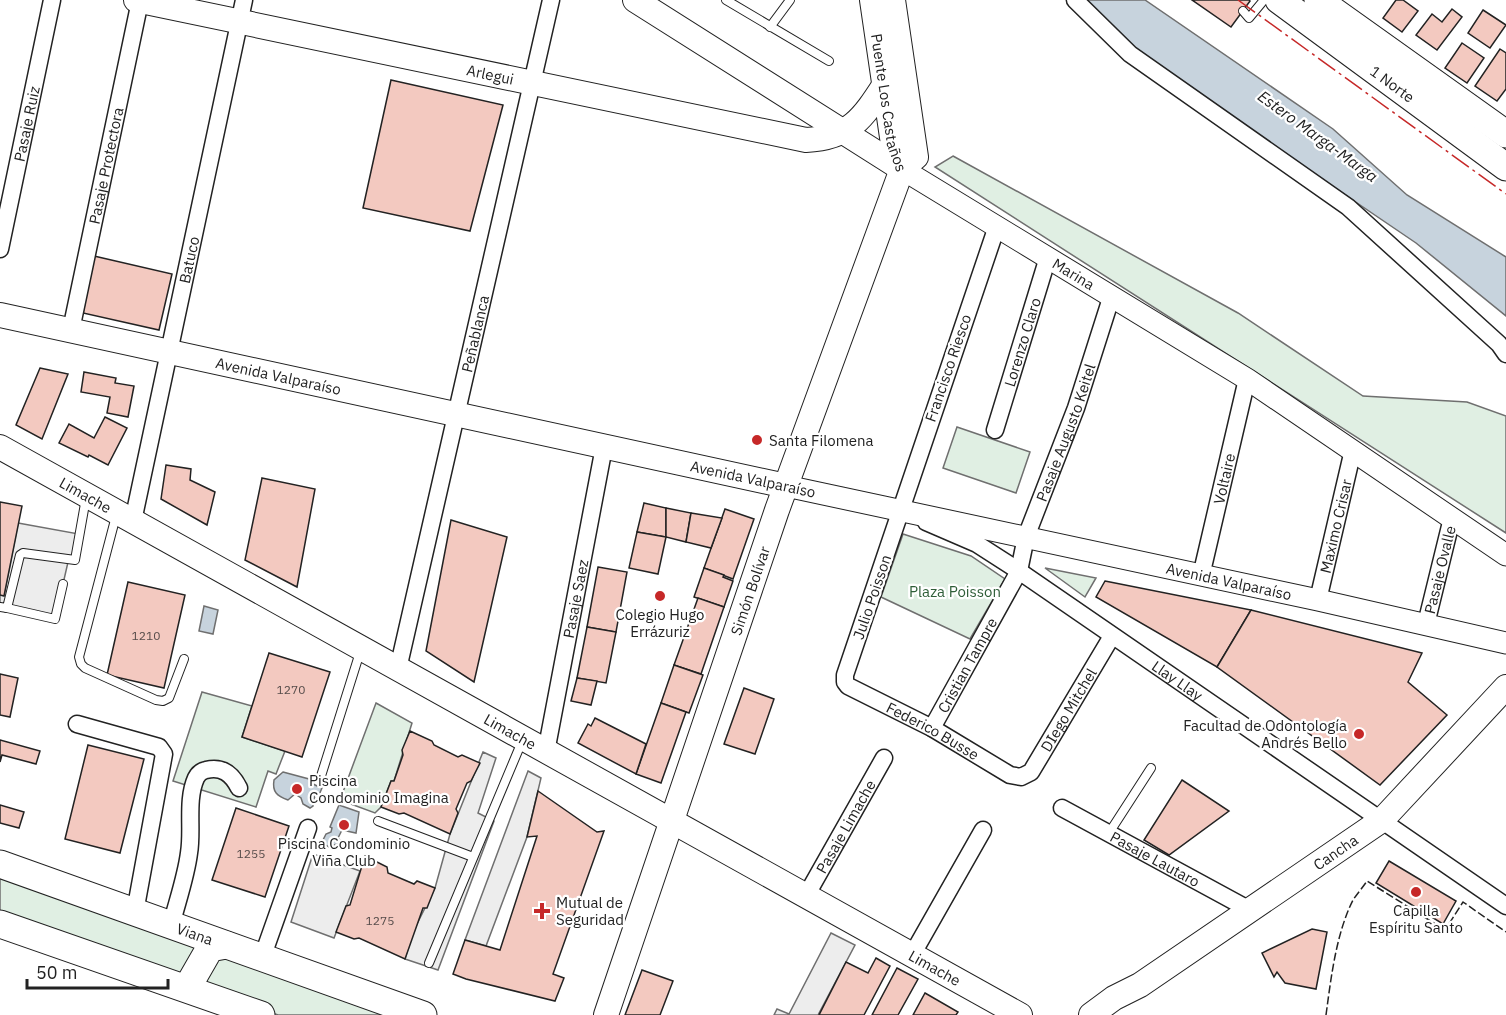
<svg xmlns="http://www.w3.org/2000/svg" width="1506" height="1015" font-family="'IBM Plex Sans',sans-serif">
<rect width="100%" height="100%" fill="#fff"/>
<!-- green -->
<g fill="#e0efe3" stroke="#6f6f6f" stroke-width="1.5">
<polygon points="953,156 1238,313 1363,396 1467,402 1506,416 1506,533 935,167"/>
<polygon points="957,427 1030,452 1016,493 943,468"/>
<polygon points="903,534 971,556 1005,579 970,639 881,597"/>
<polygon points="1045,568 1096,578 1085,597"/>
<polygon points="202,692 252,706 242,737 285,751 276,774 268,771 256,807 173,781"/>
<polygon points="376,703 412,723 394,781 391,781 381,807 375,813 340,800"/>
<polygon points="0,876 387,1015 278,1015 0,916"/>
</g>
<!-- parking -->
<g fill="#ededed" stroke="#6f6f6f" stroke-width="1.5">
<polygon points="18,523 79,534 75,560 68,562 55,619 0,607 0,595 4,595"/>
<polygon points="483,752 496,758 478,813 494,821 438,970 405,959 412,934 435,888 450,834"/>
<polygon points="528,771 541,778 527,837 486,946 465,940"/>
<polygon points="313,854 360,871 334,938 291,922"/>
<polygon points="831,933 855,945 818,1015 774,1015 777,1009 789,1014"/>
</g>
<!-- water -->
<g fill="#c7d3dd" stroke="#6f6f6f" stroke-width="1.5">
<polygon points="1084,0 1145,0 1333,129 1407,195 1506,257 1506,316 1416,243 1120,42"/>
<polygon points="204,606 218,610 213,634 199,631"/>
<path d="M283,772l26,7 6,6 7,3 -3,7h-4l-2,11 -3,2 -7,-4 -2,-6 -6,-4 -7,6c-11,-4 -16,-8 -14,-20z"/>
<polygon points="339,805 359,812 356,833 342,830 338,838 344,844 341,848 337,844 329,847 325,845 323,840 326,834 331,832 332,828 330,827"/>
</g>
<!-- building -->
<g fill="#f3c9c0" stroke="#222" stroke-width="1.5">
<polygon points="1192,0 1249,0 1250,1 1231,27"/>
<polygon points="1396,0 1403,0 1418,11 1402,32 1383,18"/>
<polygon points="1452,9 1462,17 1437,50 1416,35 1432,14 1442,22"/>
<polygon points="1483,10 1506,25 1490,48 1468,33"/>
<polygon points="1462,43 1484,58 1467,83 1445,68"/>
<polygon points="1500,49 1506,53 1506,89 1497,101 1475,86"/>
<polygon points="391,80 503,105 470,231 363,208"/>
<polygon points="94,256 172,274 159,330 83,313"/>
<polygon points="40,368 68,374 42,439 16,425"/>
<polygon points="84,372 116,378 115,383 134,386 128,417 107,413 110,397 81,392"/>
<polygon points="105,417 127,428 108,465 89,455 88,457 59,443 69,424 94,438"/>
<polygon points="166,465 191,469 190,480 215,492 207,525 161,499"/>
<polygon points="262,478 315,489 297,587 245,560"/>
<polygon points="0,502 22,506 4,596 0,595"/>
<polygon points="644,503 666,508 666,537 637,532"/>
<polygon points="666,508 691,513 686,542 666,537"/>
<polygon points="725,509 754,519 733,579 704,568"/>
<polygon points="691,513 722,518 711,548 686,542"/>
<polygon points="451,520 507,537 474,682 426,651"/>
<polygon points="637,532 666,537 658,574 629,568"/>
<polygon points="598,567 627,572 616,632 587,627"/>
<polygon points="704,568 724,575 723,577 733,581 724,607 694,597"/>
<polygon points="1105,581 1251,610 1217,667 1096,597"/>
<polygon points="128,582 185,595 164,688 107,675"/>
<polygon points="698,598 724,607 701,674 674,665"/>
<polygon points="1251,610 1422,653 1408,682 1447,715 1380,785 1217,667"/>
<polygon points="587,627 616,632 606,683 577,678"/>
<polygon points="269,653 330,672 302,757 242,737"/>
<polygon points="674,665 703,675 689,713 661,703"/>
<polygon points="0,674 18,678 10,717 0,715"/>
<polygon points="577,678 597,681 591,705 571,701"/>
<polygon points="744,688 774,699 755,754 724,744"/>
<polygon points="661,703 686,712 661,783 636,774"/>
<polygon points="595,718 646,744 636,774 578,743 588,724 591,726"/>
<polygon points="410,731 432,741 434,745 458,757 462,755 480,763 471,781 467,783 456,809 458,813 450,834 404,813 399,814 381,807 391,781 394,781 403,755 402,750"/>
<polygon points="0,740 40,751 36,764 2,755 0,762"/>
<polygon points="88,745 144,759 120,853 65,839"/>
<polygon points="1182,780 1229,811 1169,855 1144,840"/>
<polygon points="538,791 597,832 604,831 553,974 564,978 555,1001 466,979 453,974 465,940 500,950 537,836 527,837"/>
<polygon points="0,805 24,812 19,828 0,823"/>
<polygon points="236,808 289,826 265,897 212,880"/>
<polygon points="365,856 387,867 388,873 414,884 417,881 435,888 427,908 423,908 405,959 359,938 354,939 336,932 346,906 350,905"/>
<polygon points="1389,861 1456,901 1443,924 1376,883"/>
<polygon points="1312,929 1327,932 1316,989 1285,983 1277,972 1274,977 1262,953"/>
<polygon points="876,958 890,966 864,1015 819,1015 846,962 868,973"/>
<polygon points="897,968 918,979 898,1015 872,1015"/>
<polygon points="642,970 673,981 660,1015 625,1015"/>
<polygon points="925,993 958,1012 956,1015 913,1015"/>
</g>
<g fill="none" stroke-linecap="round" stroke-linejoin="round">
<defs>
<g id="service">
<polyline points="726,0 829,61"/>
<polyline points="1243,11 1249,18 1264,0"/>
<polyline points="770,27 790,0"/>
<polyline points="116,516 79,657 81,664 85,668 156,700 163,701 169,698 184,659"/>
<polyline points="0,607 7,608 20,555 23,553 75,560 86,498"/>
<polyline points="7,608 55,619 63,584"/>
<polyline points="321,776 361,649"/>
<polyline points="378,821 473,857"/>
<polyline points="1109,833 1151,768"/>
<polyline points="429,963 523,739"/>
</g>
<g id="minor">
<polyline points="1075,0 1130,54 1348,207 1499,344 1506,354"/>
<path id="s1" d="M997,226l-152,449v7l3,4 84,42 78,47 11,2 10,-5 81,-136"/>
<path id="s2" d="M0,249l52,-249"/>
<path id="s3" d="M71,330l69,-329"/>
<path id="s4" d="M995,430l53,-173"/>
<path id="s5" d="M133,521l111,-521"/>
<path id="s6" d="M926,522l51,22 42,27 487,335"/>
<path id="s7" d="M1201,576l46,-197"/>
<path id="s8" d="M1318,600l35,-150"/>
<path id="s9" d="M1426,624l26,-106"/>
<path id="s10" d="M398,669l153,-669"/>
<polyline points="77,724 159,747 164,754 135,912"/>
<path id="s11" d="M932,728l87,-157 7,-34 50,-129 36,-113"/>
<path id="s12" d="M546,752l58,-305"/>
<path id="s13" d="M1062,808l188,102"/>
<path id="s14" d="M806,896l78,-138"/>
<path d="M171,926c6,-24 15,-49 18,-73 4,-23 -3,-53 7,-75 2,-4 5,-7 10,-8 16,-4 26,4 33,18"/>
<polyline points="912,955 983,830"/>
<polyline points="262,958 308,828"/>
</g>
<g id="tertiary">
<path id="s15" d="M902,169l345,210 259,176"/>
<path id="s16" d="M786,486l532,114 188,43"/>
</g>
<g id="secondary">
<path id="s17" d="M136,0l670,140c44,-2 57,-22 79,-56"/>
<polyline points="635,0 902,169"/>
<path id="s18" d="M872,0l21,144 9,25"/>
<path id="s19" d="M0,315l786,171"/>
<path id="s20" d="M0,447l1020,568"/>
<path id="s21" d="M606,1015l171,-505 125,-341 14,-12 -23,-157"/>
<path id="s22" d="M1091,1015l23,-17 26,-13 242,-165 124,-133"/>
</g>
<g id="primary">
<path id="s23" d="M1279,0l227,167"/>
<polyline points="1318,0 1506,134"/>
<path id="s24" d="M0,864l423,151"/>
<polyline points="0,924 261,1015"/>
<polyline points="187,988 210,948 226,945"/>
</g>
</defs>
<!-- service casing -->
<use href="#service" stroke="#222" stroke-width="10"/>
<!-- minor casing -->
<use href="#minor" stroke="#222" stroke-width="19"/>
<!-- tertiary casing -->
<use href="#tertiary" stroke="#222" stroke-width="23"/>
<!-- secondary casing -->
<use href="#secondary" stroke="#222" stroke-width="26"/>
<!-- primary casing -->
<use href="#primary" stroke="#222" stroke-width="29"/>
<!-- service -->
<use href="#service" stroke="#fff" stroke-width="8"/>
<!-- minor -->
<use href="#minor" stroke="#fff" stroke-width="16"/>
<!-- tertiary -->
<use href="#tertiary" stroke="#fff" stroke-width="21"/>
<!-- secondary -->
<use href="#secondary" stroke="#fff" stroke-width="24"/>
<!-- primary -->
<use href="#primary" stroke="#fff" stroke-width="27"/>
<!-- fence -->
<path stroke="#222" stroke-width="1.5" stroke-dasharray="8 3" stroke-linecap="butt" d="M1326,1015c5,-37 10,-81 27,-115 4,-6 10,-13 14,-19l78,49 18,-28 43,30"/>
<!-- power -->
<polyline stroke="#c62828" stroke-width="1.5" stroke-dasharray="21 4.5 3 4.5" stroke-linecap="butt" points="1238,0 1506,194"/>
</g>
<!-- markers -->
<g fill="#c62828" stroke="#fff" stroke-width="2">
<circle cx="757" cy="440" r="6"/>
<circle cx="660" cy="596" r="6"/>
<circle cx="1359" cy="734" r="6"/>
<circle cx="297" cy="789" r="6"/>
<circle cx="344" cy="825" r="6"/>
<circle cx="1416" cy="892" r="6"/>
<path d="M539 902h6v6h6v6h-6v6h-6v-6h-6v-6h6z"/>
</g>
<g text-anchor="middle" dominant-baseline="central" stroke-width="4.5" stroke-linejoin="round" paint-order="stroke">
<!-- number labels -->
<g font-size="12" fill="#564c4a">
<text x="146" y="635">1210</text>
<text x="291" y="689">1270</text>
<text x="251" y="853">1255</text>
<text x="380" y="920">1275</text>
</g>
<!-- street labels -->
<g font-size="15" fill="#222" stroke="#fff">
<text stroke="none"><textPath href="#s17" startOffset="362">Arlegui</textPath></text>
<text stroke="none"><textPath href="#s23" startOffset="141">1 Norte</textPath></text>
<text stroke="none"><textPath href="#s18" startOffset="104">Puente Los Castaños</textPath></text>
<text stroke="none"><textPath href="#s2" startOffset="128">Pasaje Ruiz</textPath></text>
<text stroke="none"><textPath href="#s3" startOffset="168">Pasaje Protectora</textPath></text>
<text stroke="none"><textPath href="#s5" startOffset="267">Batuco</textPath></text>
<text stroke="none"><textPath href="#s15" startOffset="201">Marina</textPath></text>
<text stroke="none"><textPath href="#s10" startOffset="344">Peñablanca</textPath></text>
<text stroke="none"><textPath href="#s4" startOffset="92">Lorenzo Claro</textPath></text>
<text transform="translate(948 368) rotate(-71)">Francisco Riesco</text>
<text stroke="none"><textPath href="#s19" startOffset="285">Avenida Valparaíso</textPath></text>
<text stroke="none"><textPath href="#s11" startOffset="326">Pasaje Augusto Keitel</textPath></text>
<text stroke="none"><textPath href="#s7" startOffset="100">Voltaire</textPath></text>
<text transform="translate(753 479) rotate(12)">Avenida Valparaíso</text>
<text stroke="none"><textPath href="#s20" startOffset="98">Limache</textPath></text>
<text stroke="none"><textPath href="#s8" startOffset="76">Maximo Crisar</textPath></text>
<text stroke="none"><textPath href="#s9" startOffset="56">Pasaje Ovalle</textPath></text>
<text stroke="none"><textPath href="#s16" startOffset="453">Avenida Valparaíso</textPath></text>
<text stroke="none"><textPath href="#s21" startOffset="448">Simón Bolívar</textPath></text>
<text transform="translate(872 597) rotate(-71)">Julio Poisson</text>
<text stroke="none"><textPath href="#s12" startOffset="156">Pasaje Saez</textPath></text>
<text stroke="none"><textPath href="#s11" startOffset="72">Cristian Tampre</textPath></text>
<text stroke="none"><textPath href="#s6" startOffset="298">Llay Llay</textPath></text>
<text stroke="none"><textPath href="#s1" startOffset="766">DIego Mitchel</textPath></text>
<text stroke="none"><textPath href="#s20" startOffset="584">Limache</textPath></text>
<text stroke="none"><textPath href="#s1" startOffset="582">Federico Busse</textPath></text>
<text stroke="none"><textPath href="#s14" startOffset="80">Pasaje Limache</textPath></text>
<text stroke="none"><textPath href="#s22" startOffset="294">Cancha</textPath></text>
<text stroke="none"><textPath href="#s13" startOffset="106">Pasaje Lautaro</textPath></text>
<text stroke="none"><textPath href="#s24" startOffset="207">Viana</textPath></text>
<text stroke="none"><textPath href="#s20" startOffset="1070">Limache</textPath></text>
</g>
<!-- poi labels -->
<g font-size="15" fill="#222" stroke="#fff" text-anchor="start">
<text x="769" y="440">Santa Filomena</text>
<text x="660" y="614" text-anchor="middle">Colegio Hugo<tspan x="660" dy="17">Errázuriz</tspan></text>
<text x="1347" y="725" text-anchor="end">Facultad de Odontología<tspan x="1347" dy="17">Andrés Bello</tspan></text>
<text x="309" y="780">Piscina<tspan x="309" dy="17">Condominio Imagina</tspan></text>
<text x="344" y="843" text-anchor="middle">Piscina Condominio<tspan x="344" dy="17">Viña Club</tspan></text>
<text x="556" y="902">Mutual de<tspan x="556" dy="17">Seguridad</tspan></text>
<text x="1416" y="910" text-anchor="middle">Capilla<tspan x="1416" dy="17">Espíritu Santo</tspan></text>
</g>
<!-- park labels -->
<g font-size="15" fill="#2f5e38" stroke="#fff">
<text x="955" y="591">Plaza Poisson</text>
</g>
<!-- water labels -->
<g font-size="16" font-style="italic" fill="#222" stroke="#fff">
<text transform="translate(1318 136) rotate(36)">Estero Marga-Marga</text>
</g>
</g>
<!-- scale -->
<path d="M27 979v9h141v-9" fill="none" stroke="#222222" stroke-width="3"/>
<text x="36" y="979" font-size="18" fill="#222222" stroke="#ffffff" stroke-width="4.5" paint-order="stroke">50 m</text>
</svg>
